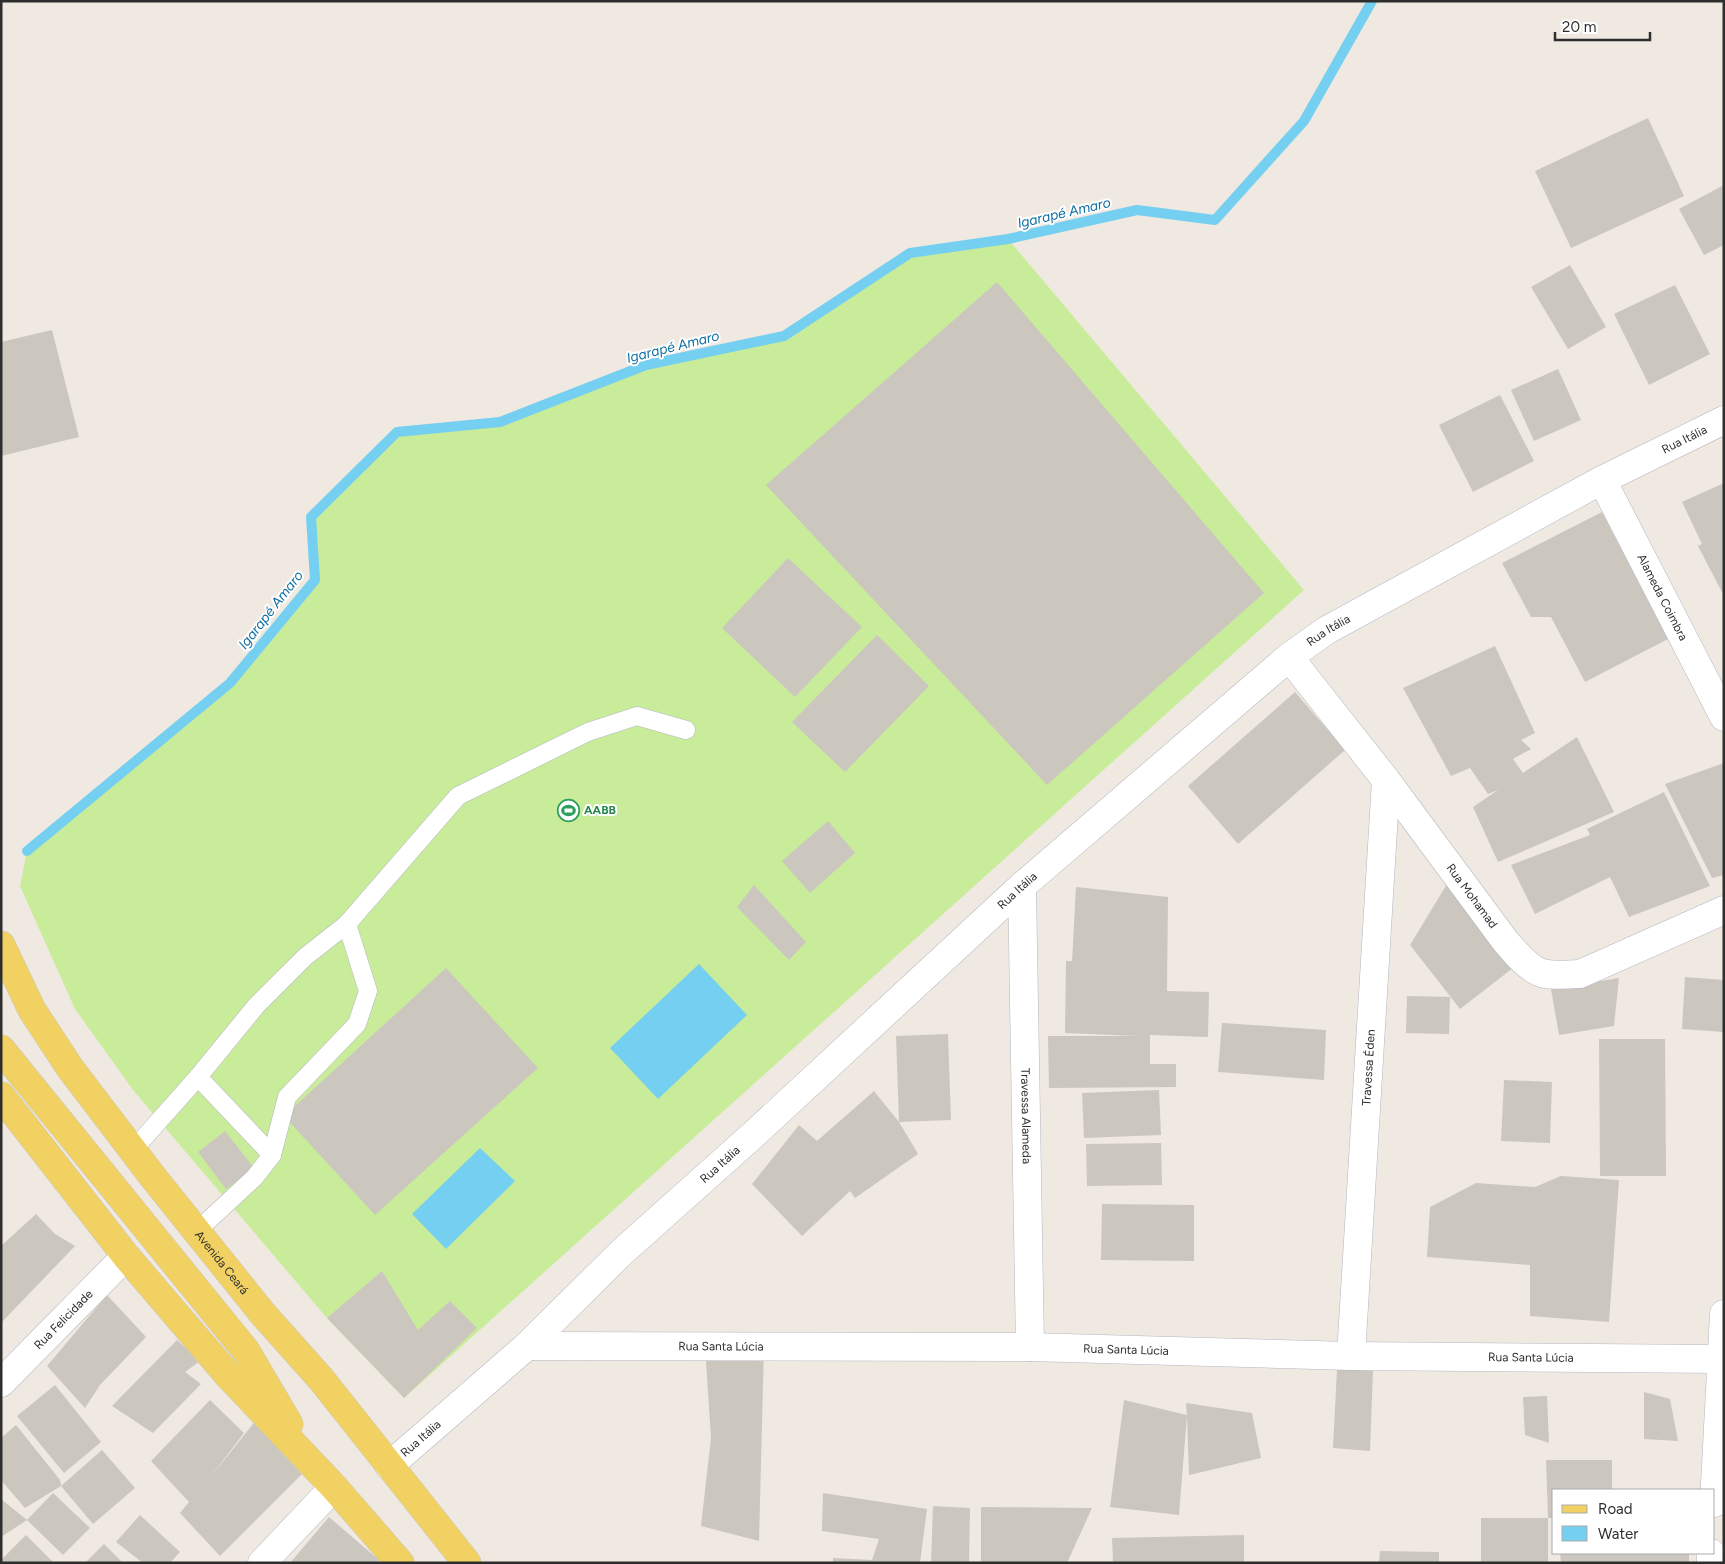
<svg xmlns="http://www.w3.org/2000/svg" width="1725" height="1564" font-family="Figtree,sans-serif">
<rect width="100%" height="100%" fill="#efe9e1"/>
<!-- pitch -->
<polygon fill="#c9ec9a" points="1008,239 1304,590 404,1398 327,1318 133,1090 75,1009 20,886 27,851 230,683 315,580 311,517 397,432 500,422 646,365 784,336 910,253"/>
<!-- water -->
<g fill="#75cff0">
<polygon points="699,964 747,1015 658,1099 610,1048"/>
<polygon points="480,1148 515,1181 446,1249 412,1214"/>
</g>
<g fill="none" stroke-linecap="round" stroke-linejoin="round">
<!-- stream -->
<polyline stroke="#75cff0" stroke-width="10" points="27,851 230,683 315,580 311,517 397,432 500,422 646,365 784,336 910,253 1008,239 1137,210 1215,220 1304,121 1372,1"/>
</g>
<!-- building -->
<g fill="#cbc7bf">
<polygon points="1648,118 1684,196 1571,248 1535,171"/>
<polygon points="1724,185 1724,245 1704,255 1679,209"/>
<polygon points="1570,265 1606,327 1568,349 1531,287"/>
<polygon points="997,282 1264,593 1047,785 766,485"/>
<polygon points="1675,285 1710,354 1649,385 1614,314"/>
<polygon points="52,330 79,437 1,456 1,342"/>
<polygon points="1558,369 1581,420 1534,441 1511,390"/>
<polygon points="1500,395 1534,461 1473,492 1439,425"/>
<polygon points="1724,483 1724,596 1698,546 1702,544 1682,502"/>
<polygon points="1602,512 1668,639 1585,682 1551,617 1531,617 1502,563"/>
<polygon points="788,558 862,627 795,697 722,628"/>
<polygon points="877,635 929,686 845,772 792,722"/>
<polygon points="1495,646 1535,733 1521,740 1531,749 1513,759 1523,773 1577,737 1614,812 1498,862 1473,807 1498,790 1488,794 1470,768 1451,776 1403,688"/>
<polygon points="1295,692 1345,750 1238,844 1188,786"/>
<polygon points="1724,763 1724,875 1712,878 1665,784"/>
<polygon points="1664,792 1710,886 1629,917 1610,877 1535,914 1511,865 1590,835 1587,829"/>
<polygon points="828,821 855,853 810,893 782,861"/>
<polygon points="1447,884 1513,968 1460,1009 1410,945"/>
<polygon points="754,885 806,942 789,960 737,907"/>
<polygon points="1076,887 1168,897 1167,991 1209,992 1208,1037 1150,1035 1150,1064 1176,1064 1176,1087 1049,1088 1048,1036 1137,1036 1065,1033 1066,961 1072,961"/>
<polygon points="446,968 538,1068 375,1215 284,1116"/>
<polygon points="1685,977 1724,980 1724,1032 1682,1029"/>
<polygon points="1619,978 1614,1026 1559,1035 1551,989"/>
<polygon points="1407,996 1450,997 1449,1034 1406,1033"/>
<polygon points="1222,1023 1326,1030 1324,1080 1218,1072"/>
<polygon points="948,1034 951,1120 899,1122 896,1036"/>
<polygon points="1599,1039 1665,1039 1666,1176 1600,1176"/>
<polygon points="1504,1080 1552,1082 1550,1143 1501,1141"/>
<polygon points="1159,1090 1161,1135 1084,1138 1082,1093"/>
<polygon points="874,1091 899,1122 918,1154 855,1198 850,1191 802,1236 752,1184 799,1125 817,1141"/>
<polygon points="225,1131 254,1168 226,1189 198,1152"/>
<polygon points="1161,1143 1162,1185 1087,1186 1086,1144"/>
<polygon points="1561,1176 1619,1180 1609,1322 1530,1316 1530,1265 1427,1257 1430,1207 1476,1183 1535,1187"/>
<polygon points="1102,1204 1194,1205 1194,1261 1101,1260"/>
<polygon points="36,1214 55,1234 75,1246 1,1323 1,1246"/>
<polygon points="382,1271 418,1330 450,1301 477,1328 404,1398 327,1318"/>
<polygon points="107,1295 146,1337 100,1385 85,1408 47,1366"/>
<polygon points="177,1340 200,1361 185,1372 201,1384 153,1433 112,1406"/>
<polygon points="705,1346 764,1346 759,1541 701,1526 711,1438"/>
<polygon points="1337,1369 1373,1371 1370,1451 1333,1448"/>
<polygon points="55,1385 101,1442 64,1473 17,1416"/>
<polygon points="1644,1392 1670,1399 1678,1441 1644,1439"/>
<polygon points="1547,1396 1549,1443 1525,1435 1523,1397"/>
<polygon points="210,1400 244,1433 208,1480 257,1419 305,1471 220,1556 180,1513 189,1502 151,1461"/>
<polygon points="1124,1400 1187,1415 1186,1403 1252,1413 1261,1458 1189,1475 1187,1415 1179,1515 1110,1507"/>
<polygon points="16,1425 60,1480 61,1486 25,1508 1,1480 1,1438"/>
<polygon points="102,1450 135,1488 93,1524 61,1486"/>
<polygon points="1546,1460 1612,1460 1612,1490 1554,1490 1554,1518 1548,1518 1548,1563 1481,1563 1481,1518 1548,1518"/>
<polygon points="53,1493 90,1528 63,1555 27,1520"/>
<polygon points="823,1493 927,1509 920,1563 833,1563 833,1558 872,1560 879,1539 822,1531"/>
<polygon points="1,1499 27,1520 1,1537"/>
<polygon points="933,1506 970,1508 969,1563 931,1563"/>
<polygon points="981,1507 1092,1508 1067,1563 981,1563"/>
<polygon points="140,1515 180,1552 170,1563 143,1563 116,1542"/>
<polygon points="329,1517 379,1560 377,1563 290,1563"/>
<polygon points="26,1535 54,1563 1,1563 1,1560"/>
<polygon points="1244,1535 1244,1563 1113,1563 1112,1538"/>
<polygon points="104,1544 123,1563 85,1563"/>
<polygon points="1380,1551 1439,1552 1439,1563 1379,1563"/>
<polygon points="1560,1553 1689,1553 1689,1563 1561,1563"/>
</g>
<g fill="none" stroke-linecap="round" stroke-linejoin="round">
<defs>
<g id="lane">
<polyline points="198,1077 256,1006 305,957 347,924"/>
<polyline points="133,1150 198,1077 272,1155"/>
<polyline points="197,1231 255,1177 272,1155 287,1097 357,1024 368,991 347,924 458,796 588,732 637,716 686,730"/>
</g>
<g id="street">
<path id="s1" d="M1602,480l122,237"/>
<path id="s2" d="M1289,657l97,123 120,162c9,10 20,24 33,30 12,5 28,2 41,2l144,-64"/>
<path id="s3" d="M1022,886l8,461"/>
<path id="s4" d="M527,1346l503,1 321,9 373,3"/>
<path id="s5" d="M1351,1356l35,-576"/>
<path id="s6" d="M1,1383l125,-127"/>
<polyline points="1714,1503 1724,1314"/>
<polyline points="262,1563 334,1487"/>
<polyline points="1711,1563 1711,1553"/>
</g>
<g id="secondary">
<path id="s7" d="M389,1466l138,-120 95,-94 131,-117 269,-249 267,-229 38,-27 275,-150 122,-60"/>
</g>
<g id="primary">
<path id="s8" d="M1,945l31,65 38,58 83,109 110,137 58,65 146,184"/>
<polyline points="1,1049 246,1351 289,1424"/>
<polyline points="1,1096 126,1256 227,1374 334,1487 400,1563"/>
</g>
</defs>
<!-- lane casing -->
<use href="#lane" stroke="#b4b7c1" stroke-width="19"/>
<!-- street casing -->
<use href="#street" stroke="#b4b7c1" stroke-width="29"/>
<!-- secondary casing -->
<use href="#secondary" stroke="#b4b7c1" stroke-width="29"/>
<!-- primary casing -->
<use href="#primary" stroke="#c9c9c9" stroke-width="29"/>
<!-- lane -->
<use href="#lane" stroke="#fff" stroke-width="18"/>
<!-- street -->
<use href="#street" stroke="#fff" stroke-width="28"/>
<!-- secondary -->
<use href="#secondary" stroke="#fff" stroke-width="28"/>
<!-- primary -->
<use href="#primary" stroke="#f2d163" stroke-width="28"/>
</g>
<!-- icons -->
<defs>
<symbol id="stadium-ring" viewBox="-11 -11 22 22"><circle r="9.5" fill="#fff" stroke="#2e9e5b" stroke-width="1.5"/><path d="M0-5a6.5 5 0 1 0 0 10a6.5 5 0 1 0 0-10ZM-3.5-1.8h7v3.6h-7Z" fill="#2e9e5b"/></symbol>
</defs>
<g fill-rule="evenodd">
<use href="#stadium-ring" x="556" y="798" width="25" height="25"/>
</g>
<g text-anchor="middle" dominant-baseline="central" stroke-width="4" stroke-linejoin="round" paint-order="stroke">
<!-- street labels -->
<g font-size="12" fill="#2e2e2e" stroke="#fff">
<text stroke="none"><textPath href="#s7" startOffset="1662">Rua Itália</textPath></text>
<text stroke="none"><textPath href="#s1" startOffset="132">Alameda Coimbra</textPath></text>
<text stroke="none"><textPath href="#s7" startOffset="1258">Rua Itália</textPath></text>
<text stroke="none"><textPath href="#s7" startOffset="852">Rua Itália</textPath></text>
<text stroke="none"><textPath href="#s2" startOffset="301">Rua Mohamad</textPath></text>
<text stroke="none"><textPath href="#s5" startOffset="289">Travessa Éden</textPath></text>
<text stroke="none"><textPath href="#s3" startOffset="230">Travessa Alameda</textPath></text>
<text stroke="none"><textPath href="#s7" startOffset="448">Rua Itália</textPath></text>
<text stroke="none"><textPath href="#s8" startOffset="388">Avenida Ceará</textPath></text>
<text stroke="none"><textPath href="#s6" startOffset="89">Rua Felicidade</textPath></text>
<text stroke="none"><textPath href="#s4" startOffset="194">Rua Santa Lúcia</textPath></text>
<text stroke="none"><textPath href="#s4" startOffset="599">Rua Santa Lúcia</textPath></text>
<text stroke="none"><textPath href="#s4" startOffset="1004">Rua Santa Lúcia</textPath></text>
<text stroke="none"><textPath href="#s7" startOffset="42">Rua Itália</textPath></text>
</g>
<!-- leisure labels -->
<g font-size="12" font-weight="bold" fill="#27864d" stroke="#fff" text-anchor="start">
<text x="584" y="810">AABB</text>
</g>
<!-- water labels -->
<g font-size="14" font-style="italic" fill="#0d6fa3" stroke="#fff">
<text transform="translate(1064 213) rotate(-13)">Igarapé Amaro</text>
<text transform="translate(673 347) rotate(-14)">Igarapé Amaro</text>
<text transform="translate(271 610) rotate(-52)">Igarapé Amaro</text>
</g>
</g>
<!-- border -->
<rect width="1725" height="1564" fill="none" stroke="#2e2e2e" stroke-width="5"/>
<!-- legend -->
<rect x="1552" y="1489" width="162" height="65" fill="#ffffff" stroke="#ababab"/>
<rect x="1562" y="1505" width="25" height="8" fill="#f2d163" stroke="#ababab"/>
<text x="1598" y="1514" font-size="15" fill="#2e2e2e">Road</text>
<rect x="1562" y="1526" width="25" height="15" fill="#75cff0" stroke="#ababab"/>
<text x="1598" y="1539" font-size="15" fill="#2e2e2e">Water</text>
<!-- scale -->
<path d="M1555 32v8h95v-8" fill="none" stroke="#2e2e2e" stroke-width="2.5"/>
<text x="1562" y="32" font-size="15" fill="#2e2e2e" stroke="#ffffff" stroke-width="4" paint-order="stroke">20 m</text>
</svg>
